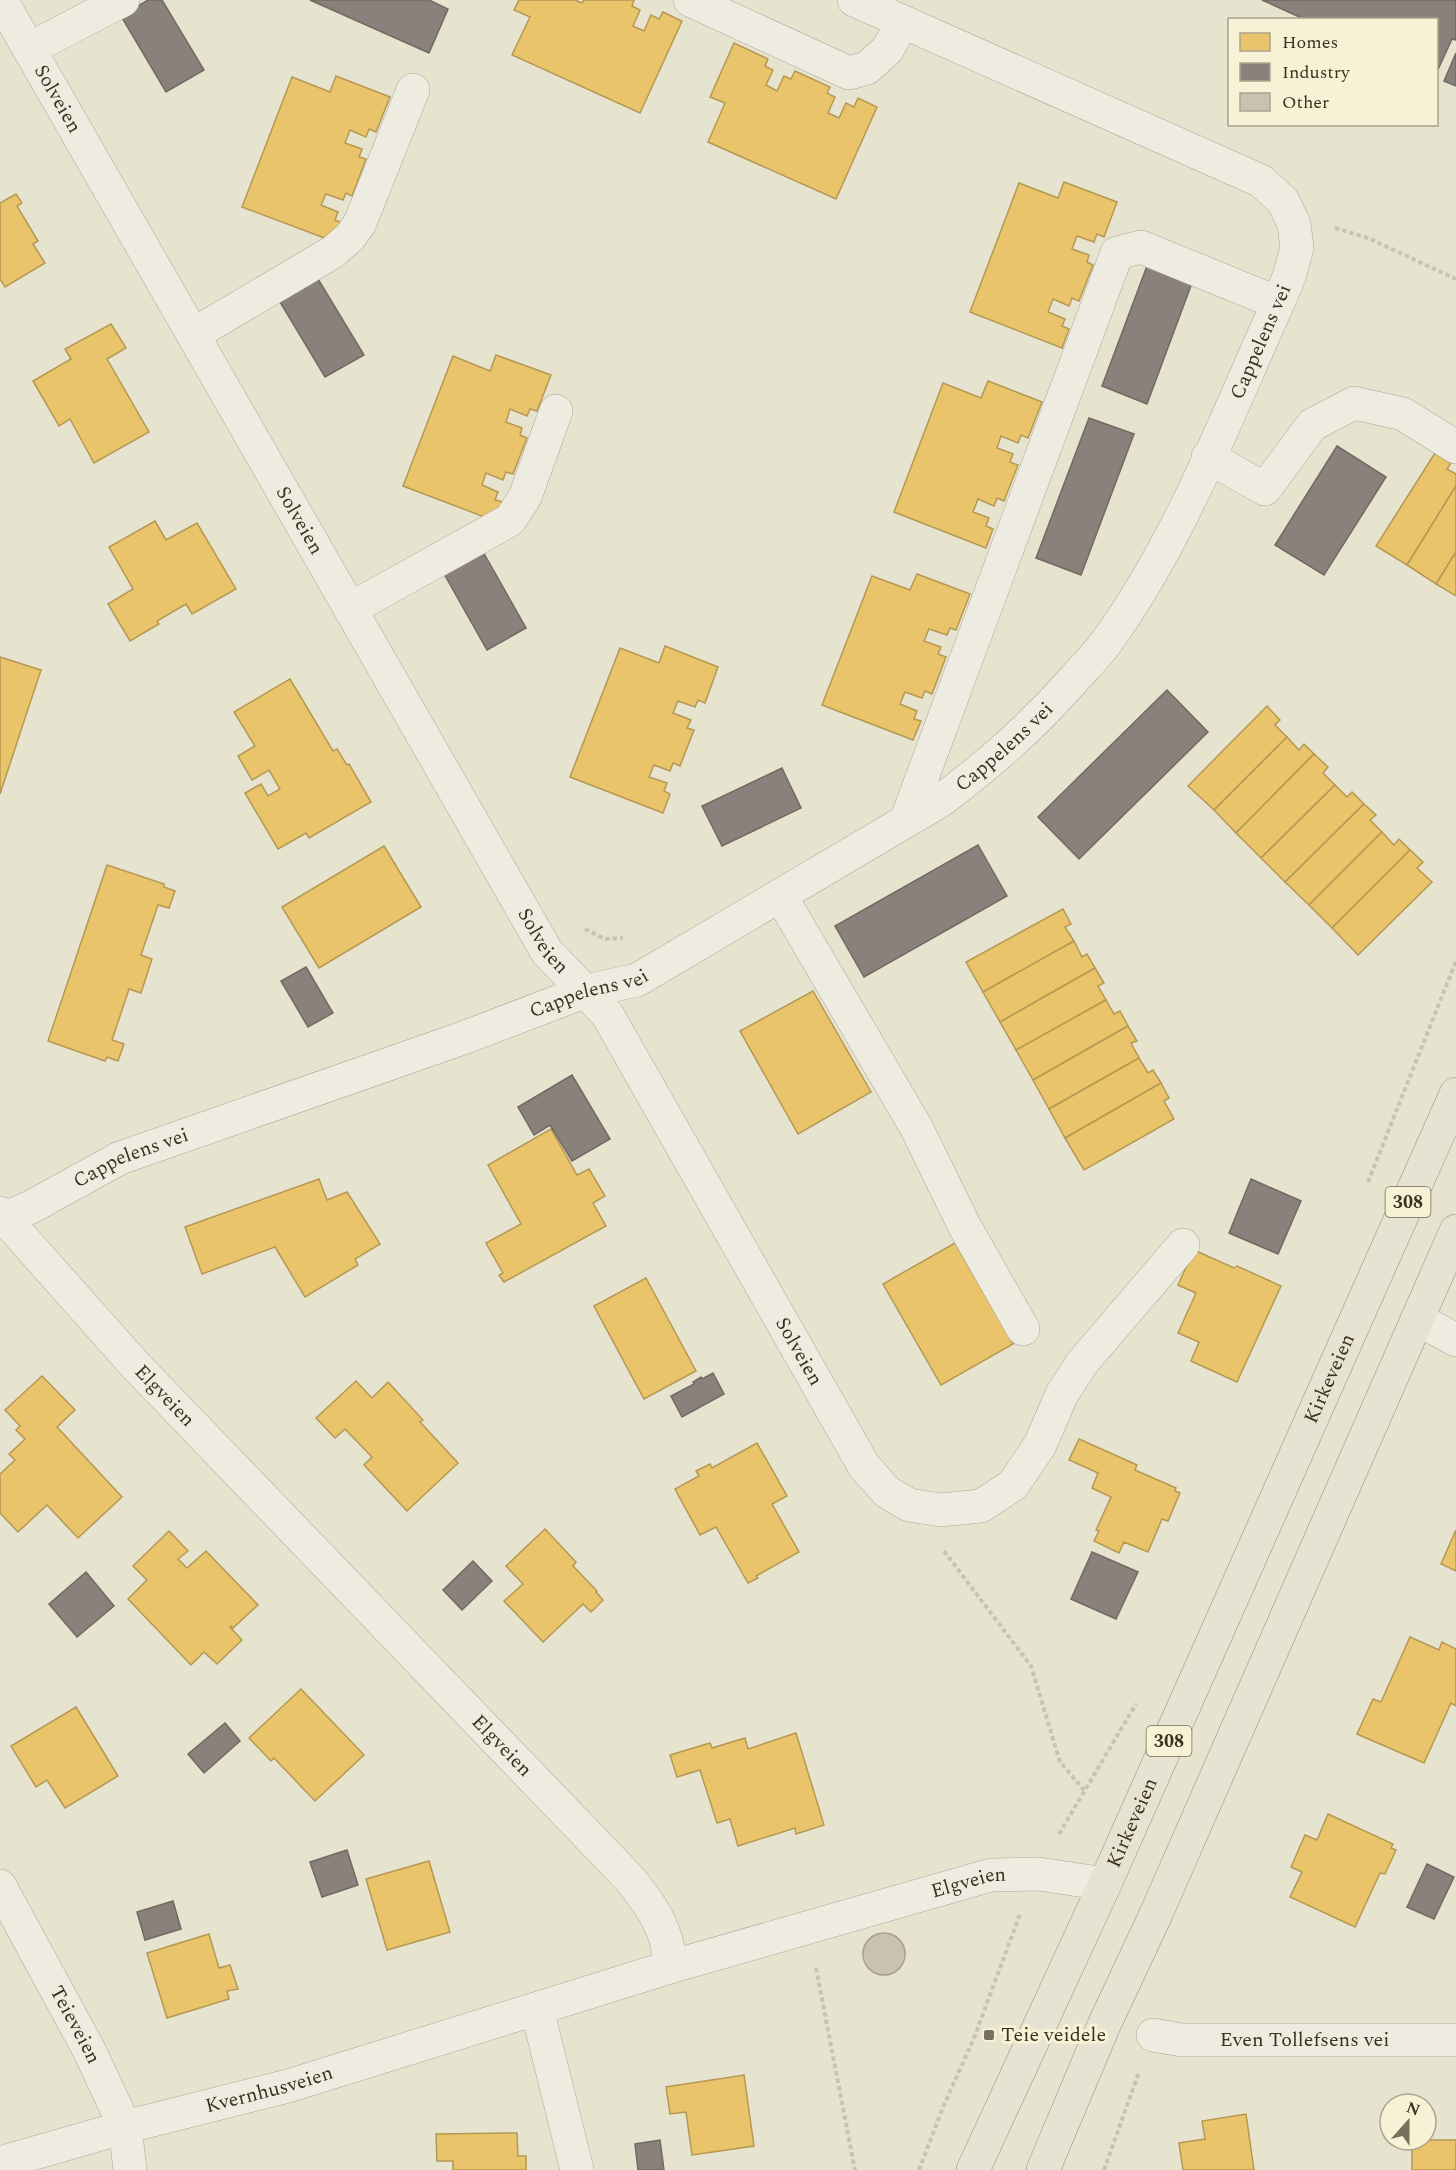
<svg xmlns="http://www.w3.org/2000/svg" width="1456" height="2170" font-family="Spectral,serif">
<rect width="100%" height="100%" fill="#e6e3cf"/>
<!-- homes -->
<g fill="#e9c46a" stroke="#b59853" stroke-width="1.5">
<polygon points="519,0 575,0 582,3 584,0 634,0 632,6 640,10 633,26 644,31 651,15 659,19 663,12 682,21 640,113 512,55 530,17 514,10"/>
<polygon points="734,43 768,59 765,66 773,70 766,85 777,91 784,76 791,79 795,71 830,87 827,93 835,97 828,113 839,118 846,103 854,107 858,98 877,107 836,199 708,142 725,103 710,97"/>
<polygon points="336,76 390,97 376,132 369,129 366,137 350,130 345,143 362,149 359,157 366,159 352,196 346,193 343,200 326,194 321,205 338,212 335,220 342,223 335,242 242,207 292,77 330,92"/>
<polygon points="1064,182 1117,202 1104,237 1097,234 1094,242 1077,236 1072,249 1089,255 1087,262 1093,265 1079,301 1072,298 1069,306 1053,299 1048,312 1065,319 1062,326 1069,329 1062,348 970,312 1019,183 1058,198"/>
<polygon points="16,194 22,203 17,206 38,241 33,244 45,263 5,287 0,279 0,203"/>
<polygon points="111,324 126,348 107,359 149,432 94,463 70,419 59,426 33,381 71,359 65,349"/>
<polygon points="496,355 551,375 537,411 530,409 527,416 510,409 506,422 522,428 520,435 527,438 513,474 506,472 503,480 486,473 482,485 498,492 495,500 503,502 495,521 403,486 453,356 490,371"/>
<polygon points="988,381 1042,402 1028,438 1021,435 1018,443 1001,436 997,448 1013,454 1010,462 1018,465 1004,501 997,498 994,506 978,499 973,512 989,518 986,526 993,529 986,548 894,512 943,383 981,398"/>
<polygon points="1435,453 1451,463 1447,469 1456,474 1456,486 1407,565 1376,546"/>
<polygon points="1456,486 1456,552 1436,584 1407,565"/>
<polygon points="155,521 166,540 197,523 236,589 192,614 186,604 157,621 159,624 130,641 108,604 133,589 109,547"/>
<polygon points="1456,552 1456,596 1436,584"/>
<polygon points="917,574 970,594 956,630 950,628 947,635 929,629 924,641 941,647 938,654 946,657 932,694 925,691 922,698 905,692 900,704 917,711 914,719 921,721 913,740 822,705 872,576 910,590"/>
<polygon points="665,646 718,667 705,703 698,700 695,707 678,701 673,713 691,720 687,728 694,730 680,766 673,763 670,771 654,765 649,777 667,783 664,791 670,794 663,813 570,777 620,648 659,663"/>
<polygon points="0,657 41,670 0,794"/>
<polygon points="290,679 333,751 337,749 347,765 349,764 371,802 309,838 306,833 278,849 245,793 261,784 268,796 280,789 269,770 252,780 238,756 255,746 234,712"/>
<polygon points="1267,706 1280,720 1275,725 1287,737 1214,810 1188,786"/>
<polygon points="1287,737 1299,750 1304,744 1314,754 1236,833 1214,810"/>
<polygon points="1314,754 1328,767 1323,773 1335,785 1261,858 1236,833"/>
<polygon points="1335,785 1347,797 1352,792 1364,804 1285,882 1261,858"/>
<polygon points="1364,804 1376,815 1370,820 1382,832 1309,905 1285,882"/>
<polygon points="1382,832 1394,845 1399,839 1410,850 1332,928 1309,905"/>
<polygon points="384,846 421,907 319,968 282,907"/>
<polygon points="1410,850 1423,862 1417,868 1432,882 1358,955 1332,928"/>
<polygon points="107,865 164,884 164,887 175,891 169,908 158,905 141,955 152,959 141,993 129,989 112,1040 124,1044 118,1061 107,1057 105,1061 48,1041"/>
<polygon points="1063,909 1071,924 1065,927 1074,941 983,992 966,962"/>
<polygon points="1074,941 1082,957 1087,954 1095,968 1000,1022 983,992"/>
<polygon points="1095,968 1104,983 1098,986 1106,1000 1016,1050 1000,1022"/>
<polygon points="813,991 871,1092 798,1134 740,1031"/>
<polygon points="1106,1000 1114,1014 1120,1011 1128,1026 1033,1080 1016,1050"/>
<polygon points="1128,1026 1137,1041 1131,1043 1139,1058 1049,1109 1033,1080"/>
<polygon points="1139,1058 1148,1073 1153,1070 1161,1083 1065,1138 1049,1109"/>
<polygon points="1161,1083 1169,1098 1164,1101 1174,1119 1084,1170 1065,1138"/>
<polygon points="551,1129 577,1175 589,1169 605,1196 593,1203 606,1226 504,1282 499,1275 503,1273 486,1243 521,1224 488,1165"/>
<polygon points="319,1179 327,1200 347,1192 380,1244 355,1259 358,1265 305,1297 275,1247 202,1274 185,1227"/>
<polygon points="955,1243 1013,1344 941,1385 883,1284"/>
<polygon points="1194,1250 1234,1268 1237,1266 1281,1286 1237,1382 1191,1361 1199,1342 1178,1333 1196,1293 1178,1285"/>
<polygon points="646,1278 696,1371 644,1399 594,1306"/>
<polygon points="42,1376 75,1410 57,1427 122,1497 78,1538 47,1505 18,1532 0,1513 0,1474 15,1460 9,1454 25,1439 16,1430 20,1426 5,1410"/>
<polygon points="356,1381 372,1398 388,1382 423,1420 420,1422 458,1463 407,1511 364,1465 372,1457 345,1429 335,1438 316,1418"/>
<polygon points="1079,1439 1137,1465 1135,1470 1176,1488 1175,1491 1180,1493 1168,1521 1162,1519 1148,1552 1124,1542 1119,1553 1094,1541 1099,1531 1096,1530 1111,1497 1092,1488 1098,1473 1069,1460"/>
<polygon points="757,1443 787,1496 772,1504 799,1552 756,1576 758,1578 748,1583 716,1527 700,1535 675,1489 699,1476 696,1471 710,1464 712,1468"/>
<polygon points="545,1529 576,1562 573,1566 597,1591 596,1592 603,1600 591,1612 583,1604 543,1642 504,1601 523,1584 506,1566"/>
<polygon points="1456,1530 1456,1571 1441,1564"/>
<polygon points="169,1531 188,1551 178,1559 187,1568 206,1551 258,1605 233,1628 231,1626 230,1627 242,1640 217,1664 204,1652 191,1665 128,1599 147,1580 133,1566"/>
<polygon points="1410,1637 1439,1650 1442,1642 1456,1649 1456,1706 1451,1703 1424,1763 1357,1734 1373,1699 1381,1702"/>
<polygon points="301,1689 364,1755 315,1801 274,1758 271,1761 249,1738"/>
<polygon points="76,1707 118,1776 65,1808 47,1780 36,1787 11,1746"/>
<polygon points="796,1733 824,1825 796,1834 795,1828 738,1846 730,1819 717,1823 700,1770 677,1777 670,1755 710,1743 712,1748 745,1738 748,1749"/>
<polygon points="1328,1814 1393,1844 1391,1848 1396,1850 1385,1874 1380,1873 1355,1927 1290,1897 1302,1872 1291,1867 1305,1835 1317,1840"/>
<polygon points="429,1861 450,1932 387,1950 366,1879"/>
<polygon points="209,1934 219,1968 230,1965 238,1989 227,1991 229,1999 167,2018 147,1953"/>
<polygon points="744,2075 754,2146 692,2155 686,2112 670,2114 666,2087"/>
<polygon points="1246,2114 1254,2170 1183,2170 1179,2143 1205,2139 1202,2121"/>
<polygon points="517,2133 518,2156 526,2156 526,2170 453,2170 453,2161 437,2161 436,2134"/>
<rect x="1412" y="2140" width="44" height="30"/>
</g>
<!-- industry -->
<g fill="#8a817c" stroke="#736960" stroke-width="1.5">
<polygon points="148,0 162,0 204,70 166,92 121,16"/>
<polygon points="310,0 429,0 448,9 429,53"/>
<polygon points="1262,0 1456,0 1456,40 1452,39 1436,74 1436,20 1306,20"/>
<polygon points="1456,53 1456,86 1444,81"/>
<polygon points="1147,266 1192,283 1147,404 1102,386"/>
<polygon points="318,279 364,355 325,377 280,302"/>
<polygon points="1089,418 1134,434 1081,575 1036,558"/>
<polygon points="1337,446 1386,477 1324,575 1275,545"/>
<polygon points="482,550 526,628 487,650 443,572"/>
<polygon points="1167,690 1208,732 1079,859 1038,817"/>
<polygon points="782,768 801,808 722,846 702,806"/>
<polygon points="978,845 1007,896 864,977 835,926"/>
<polygon points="306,967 333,1013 308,1027 281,981"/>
<polygon points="572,1075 610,1139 572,1161 550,1125 534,1135 518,1107"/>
<polygon points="1251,1179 1301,1201 1278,1254 1229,1233"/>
<polygon points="713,1373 724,1394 682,1417 671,1396 694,1384 693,1382 701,1377 702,1379"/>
<polygon points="1092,1552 1138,1572 1116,1619 1071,1599"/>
<polygon points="473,1561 492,1581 462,1610 443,1590"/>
<polygon points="86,1572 114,1606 77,1637 49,1604"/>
<polygon points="225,1723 240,1741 204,1773 188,1754"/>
<polygon points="347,1850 358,1885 322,1897 310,1862"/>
<polygon points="1427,1864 1454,1877 1434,1919 1407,1907"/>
<polygon points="173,1901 181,1929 145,1940 137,1912"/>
<polygon points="660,2140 664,2170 638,2170 635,2144"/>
</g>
<!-- building -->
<circle fill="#cac1af" stroke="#a79e8e" stroke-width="1.5" cx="884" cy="1954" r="21"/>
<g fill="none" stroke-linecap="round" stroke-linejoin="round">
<defs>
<g id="minor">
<path id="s1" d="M1,0l546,952 60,62 257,452 23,26 22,13 32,5 40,-4 32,-21 27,-40 22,-51 20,-31 101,-118"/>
<polyline points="690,0 849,73 867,68 887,50 903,22"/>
<polyline points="29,49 123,0"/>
<polyline points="194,334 333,252 350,237 360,223 413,90"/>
<polyline points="1208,457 1265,489 1312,425 1354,403 1403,414 1456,447"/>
<polyline points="350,609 510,520 525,497 556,411"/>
<polyline points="906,821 1117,253 1141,247 1278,303"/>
<polyline points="780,895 916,1127 965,1227 1023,1329"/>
<path id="s2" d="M0,1213l136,153 492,511c23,28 41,52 42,90l321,-92 48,-1 66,10"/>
<path id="s3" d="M5,1218l26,-11 89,-49 343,-120 123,-47 51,-11 303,-179c50,-37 94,-76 135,-123 10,-11 21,-22 30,-34 75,-103 121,-226 173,-341l11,-26 8,-29 -3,-24 -11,-23 -22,-20 -407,-181"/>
<polyline points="1417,1319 1456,1340"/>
<path id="s4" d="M0,1886l89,164 36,77 5,43"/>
<polyline points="537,2009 577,2170"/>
<path id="s5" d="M1153,2035l29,5h274"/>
<path id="s6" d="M0,2163l125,-36 163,-41 382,-119"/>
</g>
<g id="major">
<path id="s7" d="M973,2170l132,-286 351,-790"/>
<polyline points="1043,2170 1104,2025 1156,1914 1456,1231"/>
</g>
</defs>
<!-- minor casing -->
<use href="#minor" stroke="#aca798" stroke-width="34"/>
<!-- major casing -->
<use href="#major" stroke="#918c7e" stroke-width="34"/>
<!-- path -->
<g stroke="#c7c4b7" stroke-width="4" stroke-dasharray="4.5 3" stroke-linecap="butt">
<polyline points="1335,228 1368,238 1456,279"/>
<polyline points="585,929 605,939 623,938"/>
<polyline points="1368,1182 1456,961"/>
<polyline points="944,1551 1031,1666 1060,1762 1084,1790"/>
<polyline points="1059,1834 1136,1704"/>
<polyline points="816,1968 855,2170"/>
<polyline points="919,2170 943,2107 974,2038 1020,1914"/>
<polyline points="1104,2170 1139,2072"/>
</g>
<!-- minor -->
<use href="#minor" stroke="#eeece1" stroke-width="33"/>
<!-- major -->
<use href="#major" stroke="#e6e3d2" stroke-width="33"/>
</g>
<!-- markers -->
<rect fill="#786f5c" stroke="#f7f2d5" stroke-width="2" x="983" y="2029" width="12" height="12" rx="3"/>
<g text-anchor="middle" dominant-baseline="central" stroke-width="6" stroke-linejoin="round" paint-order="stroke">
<!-- shield labels -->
<g fill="#f7f2d5" stroke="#746a55" stroke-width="1.5">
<rect x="1385.5" y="1187" width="45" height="30" rx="4.5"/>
<rect x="1146.5" y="1726" width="45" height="30" rx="4.5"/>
</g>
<g font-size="18" font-weight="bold" fill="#3c301e">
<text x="1408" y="1202">308</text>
<text x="1169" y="1741">308</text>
</g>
<!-- street labels -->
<g font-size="20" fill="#3c301e" stroke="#f7f2d5">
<text stroke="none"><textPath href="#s1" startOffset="114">Solveien</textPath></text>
<text stroke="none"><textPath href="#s3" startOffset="1598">Cappelens vei</textPath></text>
<text stroke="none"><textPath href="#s1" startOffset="600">Solveien</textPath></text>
<text stroke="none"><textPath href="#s3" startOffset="1113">Cappelens vei</textPath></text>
<text stroke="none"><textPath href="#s1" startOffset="1086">Solveien</textPath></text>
<text stroke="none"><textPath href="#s3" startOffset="627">Cappelens vei</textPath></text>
<text stroke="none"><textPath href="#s3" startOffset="140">Cappelens vei</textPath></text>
<text stroke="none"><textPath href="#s1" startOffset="1572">Solveien</textPath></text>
<text stroke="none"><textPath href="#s7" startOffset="868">Kirkeveien</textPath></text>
<text stroke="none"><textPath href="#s2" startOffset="246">Elgveien</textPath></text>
<text stroke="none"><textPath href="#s2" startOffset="732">Elgveien</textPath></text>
<text stroke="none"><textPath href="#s7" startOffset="382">Kirkeveien</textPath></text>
<text stroke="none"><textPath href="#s2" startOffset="1326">Elgveien</textPath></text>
<text stroke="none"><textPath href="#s4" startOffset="158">Teieveien</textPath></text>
<text stroke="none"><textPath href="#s5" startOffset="152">Even Tollefsens vei</textPath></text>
<text stroke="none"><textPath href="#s6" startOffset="279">Kvernhusveien</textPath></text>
</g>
<!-- poi labels -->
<g font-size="20" fill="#3c301e" stroke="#f7f2d5" text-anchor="start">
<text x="1001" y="2035">Teie veidele</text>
</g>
</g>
<!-- legend -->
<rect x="1228" y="18" width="210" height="108" fill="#f7f2d5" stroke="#aca48c" stroke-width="1.5"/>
<rect x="1240" y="33" width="30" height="18" fill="#e9c46a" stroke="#aca48c" stroke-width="1.5"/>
<text x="1282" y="48" font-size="18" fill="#3c301e">Homes</text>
<rect x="1240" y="63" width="30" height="18" fill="#8a817c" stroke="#aca48c" stroke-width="1.5"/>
<text x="1282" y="78" font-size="18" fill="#3c301e">Industry</text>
<rect x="1240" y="93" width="30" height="18" fill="#cac1af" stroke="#aca48c" stroke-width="1.5"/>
<text x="1282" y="108" font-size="18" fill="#3c301e">Other</text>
<!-- north arrow -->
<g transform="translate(1408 2122) rotate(21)"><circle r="28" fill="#f7f2d5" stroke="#aca48c" stroke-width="1.5"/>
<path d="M0-4.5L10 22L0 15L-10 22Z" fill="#786f5c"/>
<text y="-9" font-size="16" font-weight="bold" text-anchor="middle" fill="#3c301e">N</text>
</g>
</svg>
